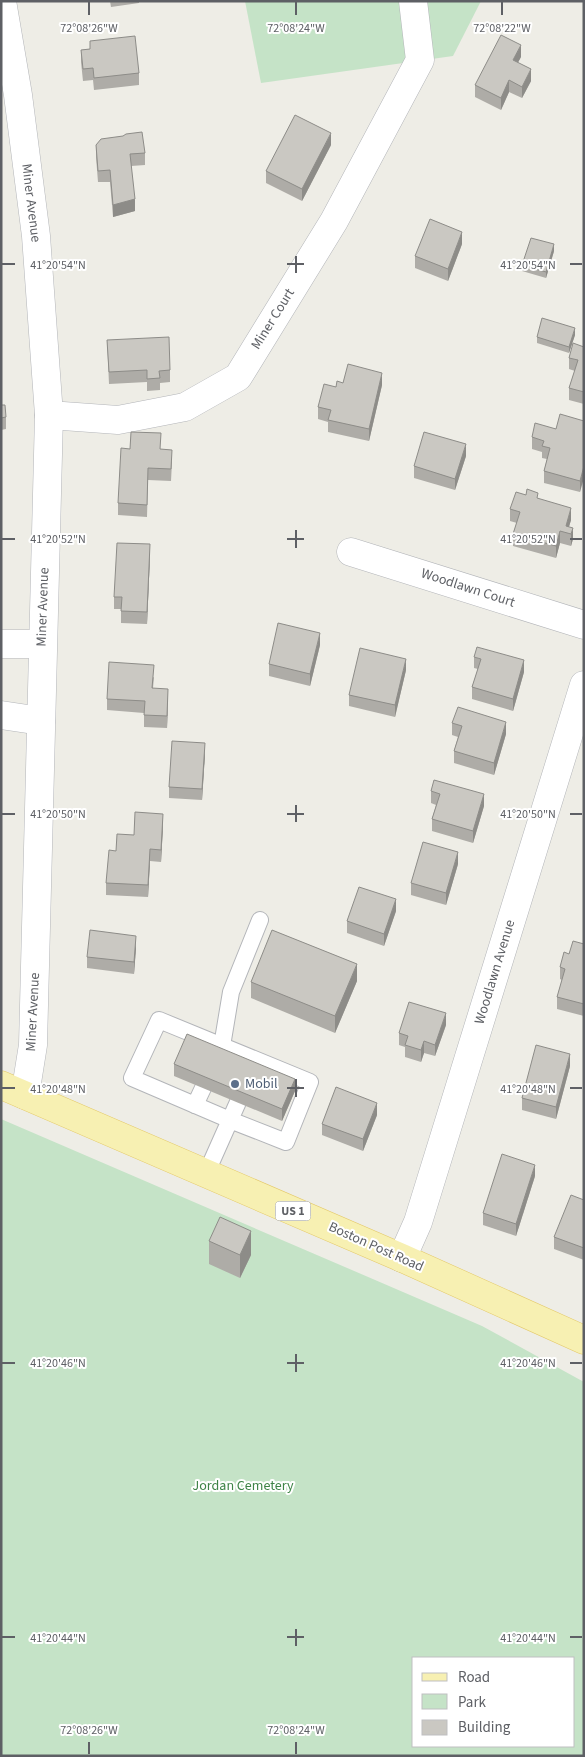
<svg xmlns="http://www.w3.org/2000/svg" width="585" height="1757" font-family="'Source Sans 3',sans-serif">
<rect width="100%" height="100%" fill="#eeede6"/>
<!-- green -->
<g fill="#c5e3c7" fill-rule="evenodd">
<polygon points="245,1 481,1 453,56 261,83"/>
<path d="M1,1119l481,207 102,56v374h-583zM414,1658h160v88h-160z"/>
</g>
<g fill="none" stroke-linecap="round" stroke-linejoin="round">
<defs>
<g id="service">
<polyline points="218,1054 222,1046 231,992 260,920"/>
<polyline points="195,1105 203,1088"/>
<polyline points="206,1174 230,1120 132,1078 159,1020 310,1082 286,1142 230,1120 238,1102"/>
</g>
<g id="minor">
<polyline points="2,1 18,95 36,236 49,415 33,1045 25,1095"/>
<polyline points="49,415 118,420 185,407 238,377 334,221 420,60 413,1"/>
<polyline points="351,552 584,625"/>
<polyline points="1,644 42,644"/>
<polyline points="1,715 41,721"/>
<polyline points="402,1258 418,1222 584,685"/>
</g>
<polyline id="primary" points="1,1085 402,1258 584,1340"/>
</defs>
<!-- service casing -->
<use href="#service" stroke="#b3b5b9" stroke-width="18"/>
<!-- minor casing -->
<use href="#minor" stroke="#b3b5b9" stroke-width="29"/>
<!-- primary casing -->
<use href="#primary" stroke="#e4c969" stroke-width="29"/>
<!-- service -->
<use href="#service" stroke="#fff" stroke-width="16"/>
<!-- minor -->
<use href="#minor" stroke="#fff" stroke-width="28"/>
<!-- primary -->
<use href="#primary" stroke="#f7f0b2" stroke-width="28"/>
</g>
<!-- wall -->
<g fill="#aeaca7">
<polygon points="110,1 139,1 139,3 111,7"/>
<polygon points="90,41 139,73 139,85 94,90 93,80 83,81 81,62 81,50 90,49"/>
<polygon points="521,57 518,62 531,81 522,98 509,92 501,110 475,97 475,85"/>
<polygon points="96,145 145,153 145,165 131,166 135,211 113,217 110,182 98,182 96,157"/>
<polygon points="331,145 302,201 266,183 266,171"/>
<polygon points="462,244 448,281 415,268 415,256"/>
<polygon points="554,251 546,278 522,271 522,265"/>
<polygon points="575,335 569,353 537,343 537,337"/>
<polygon points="107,340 170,370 170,382 160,383 160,390 147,391 147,382 109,384"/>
<polygon points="584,347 584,404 569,400 569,388 575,371 569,369 569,358"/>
<polygon points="343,383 382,385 369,441 328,432 328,422 318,419 318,407 336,387"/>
<polygon points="1,405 6,417 6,429 1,430"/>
<polygon points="584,421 580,492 544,483 544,471 547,459 542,458 542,452 532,449 532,437 556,429"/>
<polygon points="160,449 172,462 171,481 148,480 147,517 118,515 118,503"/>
<polygon points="466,456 455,490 414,478 414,466"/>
<polygon points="538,499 571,520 569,527 573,539 571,546 560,543 556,558 513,546 513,534 517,523 510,521 510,509"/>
<polygon points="150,556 147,624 121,623 121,609 114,609 114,597"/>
<polygon points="320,645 310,686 269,676 269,664"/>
<polygon points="474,657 524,672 513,711 472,699 472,687 478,669 474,668"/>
<polygon points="406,670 395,717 349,706 349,695"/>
<polygon points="154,677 153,688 168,701 167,728 144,727 144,713 107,710 107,699"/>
<polygon points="452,723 506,734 494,775 454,763 454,751 458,737 452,735"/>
<polygon points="205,754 202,800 169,798 169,787"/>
<polygon points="431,791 484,806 473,843 432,831 432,819 436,805 431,803"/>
<polygon points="163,826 161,862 150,861 148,897 106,895 106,883 116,851 134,835"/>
<polygon points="458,864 446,905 411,895 411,883"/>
<polygon points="396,911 384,946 347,933 347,921"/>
<polygon points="584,944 584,1016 557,1009 557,997 562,980 560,979 560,967"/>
<polygon points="136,948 134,974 87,968 87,957"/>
<polygon points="357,981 335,1033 251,998 251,982"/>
<polygon points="446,1025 435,1056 424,1053 421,1062 405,1057 405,1047 399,1045 399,1033"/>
<polygon points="174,1064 295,1091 282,1121 174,1076"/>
<polygon points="570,1066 556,1119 522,1110 522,1098"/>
<polygon points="377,1115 363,1151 322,1135 322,1124"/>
<polygon points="535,1176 516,1236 483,1225 483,1213"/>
<polygon points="584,1200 584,1260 554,1249 554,1237"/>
<polygon points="209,1241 251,1255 240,1278 209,1264"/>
</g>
<!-- shaded-wall -->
<g fill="#8d8c88">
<polygon points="521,45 521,57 513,72 513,60"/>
<polygon points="531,69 531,81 522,98 522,87"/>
<polygon points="509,80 509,92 501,110 501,98"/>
<polygon points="331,133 331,145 302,201 302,189"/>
<polygon points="135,199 135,211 113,217 113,205"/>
<polygon points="462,232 462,244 448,281 448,269"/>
<polygon points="554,244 554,251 546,278 546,272"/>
<polygon points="575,328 575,335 569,353 569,347"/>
<polygon points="382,373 382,385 369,441 369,429"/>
<polygon points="466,444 466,456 455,490 455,479"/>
<polygon points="584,466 584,478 580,492 580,481"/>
<polygon points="571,508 571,520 567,533 566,526"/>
<polygon points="573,528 573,539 571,546 571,534"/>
<polygon points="560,531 560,543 556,558 556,546"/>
<polygon points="150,544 150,556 147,624 147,612"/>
<polygon points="320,633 320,645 310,686 310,674"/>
<polygon points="406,659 406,670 395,717 395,705"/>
<polygon points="524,660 524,672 513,711 513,699"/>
<polygon points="168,689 168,701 167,728 167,716"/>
<polygon points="506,722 506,734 494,775 494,763"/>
<polygon points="205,743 205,754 202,800 202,789"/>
<polygon points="484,794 484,806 473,843 473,831"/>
<polygon points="163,814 163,826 161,862 161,850"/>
<polygon points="150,849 150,861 148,897 148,885"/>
<polygon points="458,852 458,864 446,905 446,893"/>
<polygon points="396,899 396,911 384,946 384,934"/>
<polygon points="136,936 136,948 134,974 134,962"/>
<polygon points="357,964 357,981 335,1033 335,1016"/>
<polygon points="446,1013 446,1025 435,1056 435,1045"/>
<polygon points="424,1041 424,1053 421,1062 421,1050"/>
<polygon points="570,1054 570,1066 556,1119 556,1107"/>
<polygon points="295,1079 295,1091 282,1121 282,1109"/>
<polygon points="377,1103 377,1115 363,1151 363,1139"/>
<polygon points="535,1165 535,1176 516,1236 516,1224"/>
<polygon points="251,1231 251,1255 240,1278 240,1255"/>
</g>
<!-- building -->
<g fill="#cac8c2" stroke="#8d8c88">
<polygon points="501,35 521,45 513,60 531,69 522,87 509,80 501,98 475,85"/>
<polygon points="135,36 139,73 94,78 93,68 83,69 81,50 90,49 90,41"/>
<polygon points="295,115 331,133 302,189 266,171"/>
<polygon points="142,132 145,153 130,154 135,199 113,205 110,170 98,171 96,145 101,139 123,136 126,134"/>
<polygon points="430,219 462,232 448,269 415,256"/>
<polygon points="531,238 554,244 546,272 522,265"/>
<polygon points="542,318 575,328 569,347 537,337"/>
<polygon points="169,337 170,370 159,371 160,378 147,379 147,370 109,372 107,340"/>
<polygon points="573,343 584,347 584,392 569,388 578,360 569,358"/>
<polygon points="348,364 382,373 369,429 328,420 331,410 318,407 324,384 336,387 337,381 343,383"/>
<polygon points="1,405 5,405 6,417 1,418"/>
<polygon points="560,414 584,421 584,466 580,481 544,471 550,448 542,446 544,441 532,437 535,423 556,429"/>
<polygon points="131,432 161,433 160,449 172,450 171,469 148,468 147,505 118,503 121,448 130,449"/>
<polygon points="424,432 466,444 455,479 414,466"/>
<polygon points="527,489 538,493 537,498 571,508 566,526 573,528 571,534 560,531 556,546 513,534 520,512 510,509 516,492 526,495"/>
<polygon points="117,543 150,544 147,612 121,611 122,597 114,597"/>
<polygon points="278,623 320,633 310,674 269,664"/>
<polygon points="477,647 524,660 513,699 472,687 481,659 474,657"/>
<polygon points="360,648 406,659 395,705 349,695"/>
<polygon points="109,662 154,665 152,688 168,689 167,716 144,715 145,701 107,699"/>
<polygon points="458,707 506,722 494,763 454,751 462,726 452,723"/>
<polygon points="172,741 205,743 202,789 169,787"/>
<polygon points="434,780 484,794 473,831 432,819 440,794 431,791"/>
<polygon points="135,812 163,814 161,850 150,849 148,885 106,883 109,850 116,851 117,834 134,835"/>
<polygon points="423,842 458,852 446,893 411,883"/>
<polygon points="359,887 396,899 384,934 347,921"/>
<polygon points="90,930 136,936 134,962 87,957"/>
<polygon points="272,930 357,964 335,1016 251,982"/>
<polygon points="573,941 584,944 584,1004 557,997 565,969 560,967 564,952 569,954"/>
<polygon points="409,1002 446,1013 435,1045 424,1041 421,1050 405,1045 408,1036 399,1033"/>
<polygon points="187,1034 295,1079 282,1109 174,1064"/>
<polygon points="536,1045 570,1054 556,1107 522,1098"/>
<polygon points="336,1087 377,1103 363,1139 322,1124"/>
<polygon points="502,1154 535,1165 516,1224 483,1213"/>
<polygon points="571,1195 584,1200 584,1248 554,1237"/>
<polygon points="220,1217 251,1231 240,1255 209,1241"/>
</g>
<!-- ticks -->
<path fill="none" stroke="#5e6065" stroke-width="2" d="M89,2v13M296,2v13M502,2v13M296,256v17M2,264h13M287,264h17M570,264h12M296,530v18M2,539h13M287,539h17M570,539h12M296,805v17M2,814h13M287,814h17M570,814h12M296,1079v18M2,1088h13M287,1088h17M570,1088h12M296,1354v18M2,1363h13M287,1363h17M570,1363h12M296,1629v17M2,1637h13M287,1637h17M570,1637h12M89,1742v12M296,1742v12"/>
<!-- markers -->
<circle fill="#5c6f8a" stroke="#fff" stroke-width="2" cx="235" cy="1084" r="5"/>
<g text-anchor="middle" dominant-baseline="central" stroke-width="4" stroke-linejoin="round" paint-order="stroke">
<!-- shield labels -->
<rect fill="#fff" stroke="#8e9093" stroke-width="1" x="275.5" y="1201.5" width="35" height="19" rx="4"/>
<g font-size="12" font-weight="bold" fill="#5e6065">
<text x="293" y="1211">US 1</text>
</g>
<!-- street labels -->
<g font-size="14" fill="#5e6065" stroke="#fff">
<text transform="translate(31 203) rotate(83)">Miner Avenue</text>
<text transform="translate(273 319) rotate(-58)">Miner Court</text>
<text transform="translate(468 588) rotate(18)">Woodlawn Court</text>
<text transform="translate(43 607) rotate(-88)">Miner Avenue</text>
<text transform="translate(495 972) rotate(-73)">Woodlawn Avenue</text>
<text transform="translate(33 1012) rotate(-87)">Miner Avenue</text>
<text transform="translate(376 1247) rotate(24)">Boston Post Road</text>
</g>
<!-- service labels -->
<g font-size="14" fill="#4e5e75" stroke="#fff" text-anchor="start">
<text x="245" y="1084">Mobil</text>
</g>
<!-- park labels -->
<g font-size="14" fill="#3e8346" stroke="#fff">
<text x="243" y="1486">Jordan Cemetery</text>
</g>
</g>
<g font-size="12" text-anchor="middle" fill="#5e6065" stroke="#fff" stroke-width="4" stroke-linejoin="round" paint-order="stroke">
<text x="89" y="32">72°08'26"W</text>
<text x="296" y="32">72°08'24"W</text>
<text x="502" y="32">72°08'22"W</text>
<text x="58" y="269">41°20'54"N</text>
<text x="528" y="269">41°20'54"N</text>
<text x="58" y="543">41°20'52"N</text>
<text x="528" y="543">41°20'52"N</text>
<text x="58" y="818">41°20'50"N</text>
<text x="528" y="818">41°20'50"N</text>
<text x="58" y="1093">41°20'48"N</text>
<text x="528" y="1093">41°20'48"N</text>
<text x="58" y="1367">41°20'46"N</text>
<text x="528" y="1367">41°20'46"N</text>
<text x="58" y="1642">41°20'44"N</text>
<text x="528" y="1642">41°20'44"N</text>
<text x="89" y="1734">72°08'26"W</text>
<text x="296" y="1734">72°08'24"W</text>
</g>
<!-- border -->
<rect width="585" height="1757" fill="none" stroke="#5e6065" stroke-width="5"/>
<!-- legend -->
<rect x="412" y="1657" width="162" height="90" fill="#ffffff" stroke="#bfbfc1"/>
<rect x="422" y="1673" width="25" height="8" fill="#f7f0b2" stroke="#bfbfc1"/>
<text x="458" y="1682" font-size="15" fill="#5e6065">Road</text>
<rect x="422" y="1694" width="25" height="15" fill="#c5e3c7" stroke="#bfbfc1"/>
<text x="458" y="1707" font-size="15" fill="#5e6065">Park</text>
<rect x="422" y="1720" width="25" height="15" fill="#cac8c2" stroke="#bfbfc1"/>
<text x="458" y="1732" font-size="15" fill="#5e6065">Building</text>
</svg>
